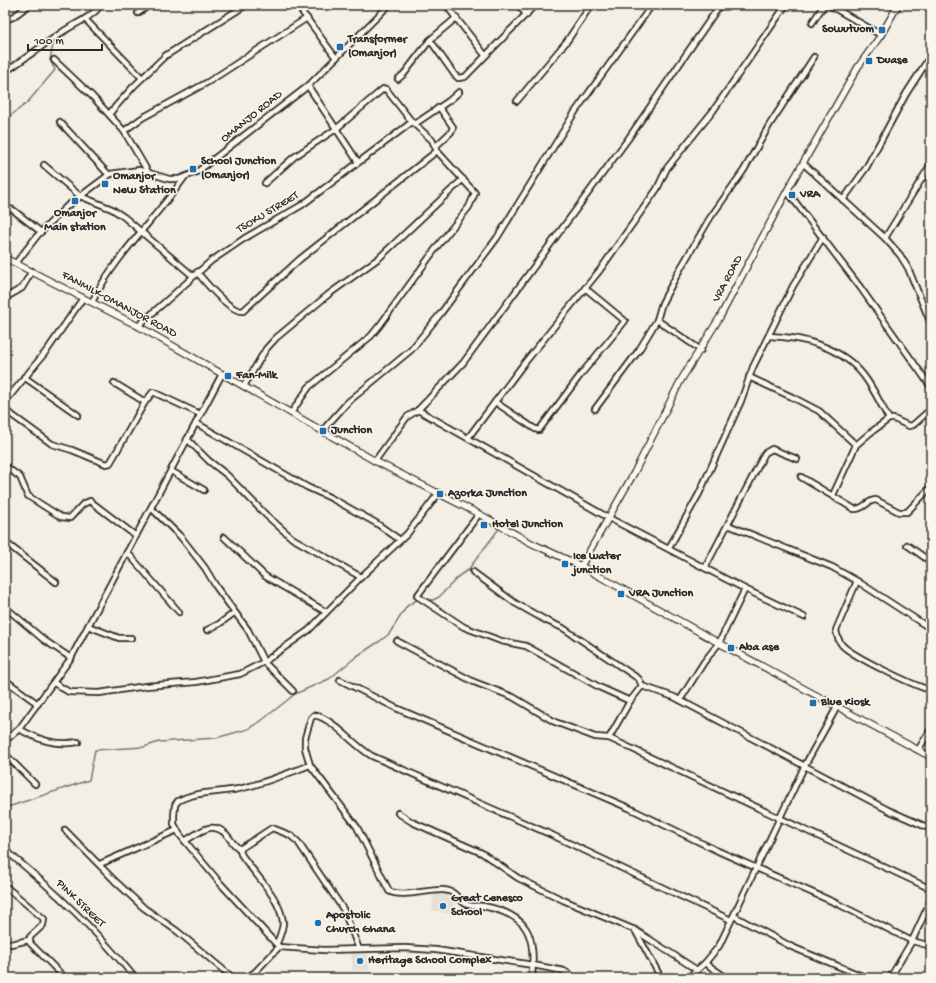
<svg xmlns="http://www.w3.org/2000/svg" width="936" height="983" font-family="'Gochi Hand',sans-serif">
<rect width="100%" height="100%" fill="#f3efe4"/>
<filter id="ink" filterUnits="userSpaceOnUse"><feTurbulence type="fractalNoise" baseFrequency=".025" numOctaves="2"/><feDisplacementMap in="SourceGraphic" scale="8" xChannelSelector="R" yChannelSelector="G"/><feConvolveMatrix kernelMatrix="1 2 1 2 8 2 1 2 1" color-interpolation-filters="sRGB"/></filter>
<g filter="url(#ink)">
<!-- built -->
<g fill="#e4e0d6">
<polygon points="434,891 452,892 456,915 432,910"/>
<polygon points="351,951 368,951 369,970 353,971"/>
</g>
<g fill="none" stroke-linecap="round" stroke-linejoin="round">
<!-- stream -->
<g stroke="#787772" stroke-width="1.5">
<polyline points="5,120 27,103 55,70 50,60 53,45 76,26"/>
<polyline points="427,599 433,600 439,597 460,575 468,570 498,530"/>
<polyline points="5,808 89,780 95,750 144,747 159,742 216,738 248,729 261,721 295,694 329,679 357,656 380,641 389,634 407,606 418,599"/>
</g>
<defs>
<g id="minor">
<polyline points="297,5 336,58"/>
<polyline points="446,5 485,55"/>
<polyline points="518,5 527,15"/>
<polyline points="829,5 881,35"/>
<polyline points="138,13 150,5"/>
<polyline points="85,19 142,78"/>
<polyline points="5,20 13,17 29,5"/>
<polyline points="812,23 824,5"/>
<polyline points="430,40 454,74 458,78 465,77 535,5"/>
<polyline points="54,60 92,96 124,131 148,172"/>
<path d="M5,72c19,-13 37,-26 56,-39 14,-10 29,-14 40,-28"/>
<polyline points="398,79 404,74 430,40 456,18"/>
<polyline points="308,86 358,162"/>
<polyline points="517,101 567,41 591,5"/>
<polyline points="109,114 133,87 165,56 246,5"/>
<polyline points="60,122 109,175"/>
<polyline points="415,124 450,100 459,92"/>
<polyline points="124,131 142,118 208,82 307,18"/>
<polyline points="436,146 451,132 453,127 439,107"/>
<polyline points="804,164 885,238 900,255 908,268 931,324"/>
<polyline points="44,165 80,196 112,209 124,217 193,276"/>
<polyline points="265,183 294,157 336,129 383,89 386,89 412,122 432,140 437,151 475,193 469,207 439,244 380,325 371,336 309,387 291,413"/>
<polyline points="787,191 860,287 931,387"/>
<polyline points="843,200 866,168 906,94 931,55"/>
<polyline points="5,207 13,210 41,232"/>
<polyline points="885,238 931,164"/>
<polyline points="16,263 37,236 66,207 110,174 139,170 169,179 179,179 197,172 308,86 389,5"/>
<path d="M197,272c8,10 33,40 46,39l57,-52 137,-108"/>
<polyline points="5,298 22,288 32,271"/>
<path d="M92,302c23,-46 62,-82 92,-124"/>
<polyline points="657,320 701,350"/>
<polyline points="138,326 211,261 245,238 302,205 412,122"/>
<path d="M769,336c34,1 73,11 95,40 10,13 17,29 25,43"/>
<polyline points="24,377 78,415"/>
<polyline points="749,377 792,397 819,411 856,445"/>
<polyline points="114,383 145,402"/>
<polyline points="244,386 266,349 276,338 329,294 379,258 463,179"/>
<polyline points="5,402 48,349 83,298"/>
<polyline points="495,402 535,429 539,430 582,373 625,321 585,288"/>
<polyline points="595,409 639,350 657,320 662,303 679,271 710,218 744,170 770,124 814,57"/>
<polyline points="5,410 52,444 72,450 106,464 110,463 113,458 145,402 153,392 200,414"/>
<polyline points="418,410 609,518 745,589 804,617"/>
<polyline points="196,423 307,487 331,498 376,523 400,540"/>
<polyline points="322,431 348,402 411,350 441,313 497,238 575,112 652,5"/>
<polyline points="468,438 522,366 600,270 657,189 667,168 713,111 786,5"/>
<polyline points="187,439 209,461 227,475 266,515 292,538 361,577"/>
<polyline points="375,461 407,417 418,410 463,363 628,139 720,5"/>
<polyline points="5,466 20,477 28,496 61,517 70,518 83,504 90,501 136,536"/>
<polyline points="171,471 204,490"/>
<path d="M801,477l53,32c10,1 13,-9 22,-9l23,12h8l24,-25"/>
<polyline points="833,495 856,445 870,433 889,419 894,419 909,426 913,425 931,409"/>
<polyline points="151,508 181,537 205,568 217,588 248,630 264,662 293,691"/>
<polyline points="479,514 417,596 464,627 501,641 526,646 599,687 630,701"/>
<polyline points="728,525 832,567 857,581 931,629"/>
<polyline points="224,537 265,576 326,612"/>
<polyline points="5,542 56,582"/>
<polyline points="907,545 931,562"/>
<polyline points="669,548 699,494 741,401 753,367 793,286 823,237"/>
<polyline points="127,552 179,612"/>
<polyline points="705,568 765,453 772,449 797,459"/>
<polyline points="473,572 515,603 547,621 563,628 639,679 642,686 674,697 888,810 931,829"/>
<path d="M857,581l-21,49c1,6 2,10 6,15 10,11 74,42 89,45"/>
<polyline points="5,607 44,640 71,658"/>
<polyline points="88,626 119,638 131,638"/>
<polyline points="207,630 219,624 234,613"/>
<polyline points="397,641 474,682 513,697 555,722 595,737 609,738 931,889"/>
<polyline points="5,680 38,704"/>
<polyline points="340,680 396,708 629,808 718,851 838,904 912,941 931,946"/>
<polyline points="54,683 69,692 99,693 146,686 196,682 240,674 264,662 309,630 361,577 407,534 438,494"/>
<polyline points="680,700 704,662 719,643 745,589"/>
<path d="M19,729c20,11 36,17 59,13"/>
<polyline points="609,738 630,701 642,686"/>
<polyline points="5,741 19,729 71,658 222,374"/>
<polyline points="918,750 931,729"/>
<polyline points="5,754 35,784"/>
<path d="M310,765c-24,9 -47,19 -72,24 -20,4 -42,2 -60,12l-3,4 -1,11v8l6,11 40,48 59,64 45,3 81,-2 31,2 97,15 31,6 11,7"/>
<polyline points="398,813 412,822 482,853 518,878 563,900 635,930 697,970"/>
<polyline points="65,830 115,881 144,908 177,931 233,978"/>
<path d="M185,841c14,-8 27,-22 42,-6 4,5 7,11 13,14l32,-21 18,7 8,7 45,67 16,40"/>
<path d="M240,849l1,5c13,20 39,43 42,68 0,7 -3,14 -6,21"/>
<path d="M5,850c47,38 92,81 130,128"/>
<polyline points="100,864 177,830"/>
<polyline points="5,886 44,919 43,925 30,937 30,943 65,978"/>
<polyline points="734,916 792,947 867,978"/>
<polyline points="635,930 661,978"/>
<polyline points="5,942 11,944 29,940"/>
<polyline points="705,963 727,978"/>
<polyline points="246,978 255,972 279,947"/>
<path d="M532,978c3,-43 -2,-63 -49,-72 -5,-1 -10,1 -15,-1 -10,-4 -12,-15 -25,-15 -14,-1 -42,8 -54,1l-32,-64 -47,-62 -5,-17v-10l6,-20 3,-3c19,3 40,31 58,41l180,79 179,85"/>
<polyline points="688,978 705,963 719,946 805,765 837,707"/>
<polyline points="890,978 912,941 931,900"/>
</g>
<g id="tertiary">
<polyline points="5,258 138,326 375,461 479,514 533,544 581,566 719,643 931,757"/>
<polyline points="581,566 634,473 681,380 720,317 787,191 858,67 881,35 898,5"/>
</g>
</defs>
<!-- minor casing -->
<use href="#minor" stroke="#2b2b2b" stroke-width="8"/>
<!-- tertiary casing -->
<use href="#tertiary" stroke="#2b2b2b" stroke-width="8"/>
<!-- minor -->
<use href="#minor" stroke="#fbf7ec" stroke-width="4.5"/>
<!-- tertiary -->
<use href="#tertiary" stroke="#fbf7ec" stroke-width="5.5"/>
</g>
</g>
<!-- markers -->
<g fill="#1f6fb2" stroke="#fbf7ec" stroke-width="1.5">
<rect x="878" y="26" width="8" height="8" rx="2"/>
<rect x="336" y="43" width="8" height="8" rx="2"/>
<rect x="865" y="57" width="8" height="8" rx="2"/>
<rect x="189" y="165" width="8" height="8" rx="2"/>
<rect x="101" y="180" width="8" height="8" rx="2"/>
<rect x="788" y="191" width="8" height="8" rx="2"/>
<rect x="71" y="197" width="8" height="8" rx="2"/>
<rect x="224" y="372" width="8" height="8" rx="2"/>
<rect x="319" y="427" width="8" height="8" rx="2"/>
<rect x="436" y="490" width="8" height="8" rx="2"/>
<rect x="480" y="521" width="8" height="8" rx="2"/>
<rect x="561" y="560" width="8" height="8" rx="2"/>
<rect x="617" y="590" width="8" height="8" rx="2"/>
<rect x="727" y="644" width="8" height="8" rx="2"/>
<rect x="809" y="699" width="8" height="8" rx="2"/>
<circle cx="443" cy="906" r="4"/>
<circle cx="318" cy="923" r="4"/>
<circle cx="360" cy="961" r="4"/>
</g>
<g text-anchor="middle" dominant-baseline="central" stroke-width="3" stroke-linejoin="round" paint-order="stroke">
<!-- poi labels -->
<g font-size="12" font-weight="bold" fill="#2b2b2b" stroke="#fbf7ec" text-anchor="start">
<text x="874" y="30" text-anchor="end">Sowutuom</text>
<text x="348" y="40">Transformer<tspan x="348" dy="14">(Omanjor)</tspan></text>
<text x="877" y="61">Duase</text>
<text x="201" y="162">School Junction<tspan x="201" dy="14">(Omanjor)</tspan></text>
<text x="113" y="177">Omanjor<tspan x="113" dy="14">New Station</tspan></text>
<text x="800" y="195">VRA</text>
<text x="75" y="214" text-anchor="middle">Omanjor<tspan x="75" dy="14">Main station</tspan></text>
<text x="236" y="376">Fan-Milk</text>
<text x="331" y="431">Junction</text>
<text x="448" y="494">Azorka Junction</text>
<text x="492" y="525">Hotel Junction</text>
<text x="573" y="557">Ice water<tspan x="573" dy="14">junction</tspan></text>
<text x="629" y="594">VRA Junction</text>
<text x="739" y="648">Aba ase</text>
<text x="821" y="703">Blue Kiosk</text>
<text x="451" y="899">Great Cenesco<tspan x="451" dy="14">School</tspan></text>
<text x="326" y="916">Apostolic<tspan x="326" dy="14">Church Ghana</tspan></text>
<text x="368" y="961">Heritage School Complex</text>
</g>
<!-- street labels -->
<g font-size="12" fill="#2b2b2b" stroke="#fbf7ec">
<text transform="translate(252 117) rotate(-39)">OMANJO ROAD</text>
<text transform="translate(268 213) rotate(-31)">TSOKU STREET</text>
<text transform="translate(728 279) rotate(-62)">VRA ROAD</text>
<text transform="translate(119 305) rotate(28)">FANMILK-OMANJOR ROAD</text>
<text transform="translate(80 904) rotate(44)">PINK STREET</text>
</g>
</g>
<!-- margin -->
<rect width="936" height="983" fill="none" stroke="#fbf7ec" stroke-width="20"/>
<rect x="10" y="10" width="916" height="963" fill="none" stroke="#2b2b2b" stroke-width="1.5" filter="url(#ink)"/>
<!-- scale -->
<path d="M28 44v6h74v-6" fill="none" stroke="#2b2b2b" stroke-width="2"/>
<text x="34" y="44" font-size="12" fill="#2b2b2b" stroke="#fbf7ec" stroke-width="3" paint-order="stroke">100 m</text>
</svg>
